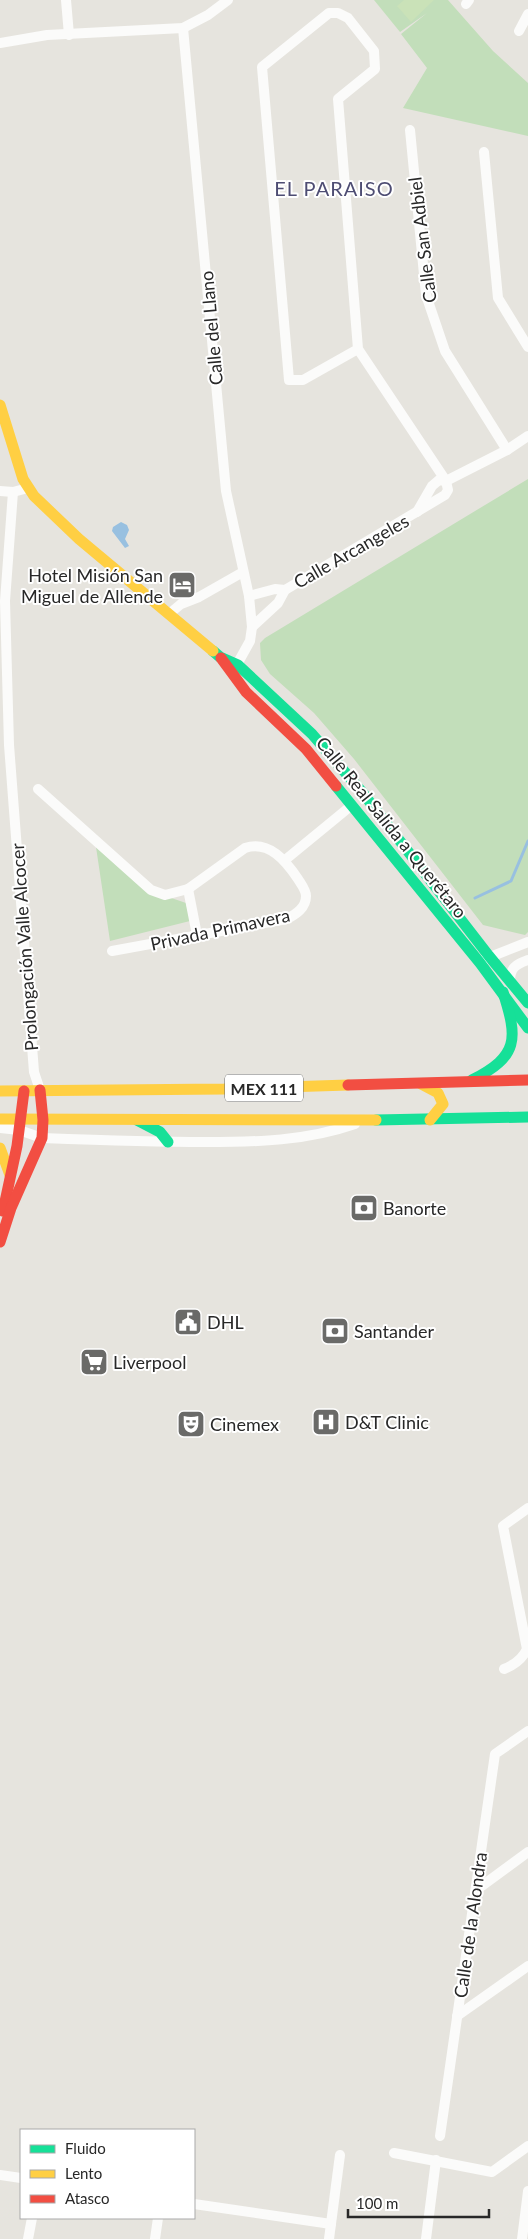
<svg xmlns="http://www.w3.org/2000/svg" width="528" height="2239" font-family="Lato,sans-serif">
<rect width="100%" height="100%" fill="#e6e4de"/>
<!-- green -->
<g fill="#c2deba">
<polygon points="374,0 448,0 493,51 528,83 528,136 403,108 427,68 401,34 427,13 400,32"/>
<polygon points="528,479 528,932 525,935 483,925 354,759 314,713 270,674 261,660 260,643 265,638"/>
<polygon points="96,847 142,888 186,903 190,921 110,941"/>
</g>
<!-- pitch -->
<polygon fill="#cae2b8" points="404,0 434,0 411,22 397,6"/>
<!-- water -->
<polygon fill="#98c0e0" points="121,522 127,525 129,530 125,539 129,546 125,548 112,531 113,527"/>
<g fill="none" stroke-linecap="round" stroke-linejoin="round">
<!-- stream -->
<polyline stroke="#98c0e0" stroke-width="3" points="475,898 511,881 528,841"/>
<!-- street -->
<g stroke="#fbfbfa" stroke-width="10">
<polyline points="66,0 69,35"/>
<polyline points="466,4 469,0"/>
<polyline points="183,28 226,491 249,596 252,627 250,641 235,668"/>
<polyline points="519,31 528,14"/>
<polyline points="0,43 47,35 183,28 208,15 228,0"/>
<polyline points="410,130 426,295 445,351 507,450"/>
<polyline points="484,152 498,298 528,347"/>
<polyline points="0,491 13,492 28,488"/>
<polyline points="13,492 5,601 9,745 34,1072 40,1090"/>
<polyline points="417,512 432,486 439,480 446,481 507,450 528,436"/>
<polyline points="249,596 275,589 285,590"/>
<polyline points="169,614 181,604 199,597 243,572"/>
<polyline points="252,627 278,603 285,590 445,495 448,490 446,481 358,349 338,99 375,69 374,51 348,18 338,13 329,13 262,67 289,380 303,380 358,349"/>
<path d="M38,789l113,101 14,5 23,-6 57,-41c24,-8 41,13 53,31 3,5 8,11 8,17 0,12 -10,18 -19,23l-175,32"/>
<polyline points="285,860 352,805"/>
<polyline points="188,889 197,935"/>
<polyline points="485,959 528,942"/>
<path d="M510,981c0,-13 6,-17 18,-21"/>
<path d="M0,1128l19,2 23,8c54,2 109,4 163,4 52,0 101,-1 150,-18"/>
<path d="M504,1669c10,-4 18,-9 23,-20l-24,-123 25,-18"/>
<polyline points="475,1891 528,1852"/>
<polyline points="457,2016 528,1966"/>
<polyline points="440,2136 495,1754 528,1731"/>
<polyline points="394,2153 492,2172 528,2146"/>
<polyline points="0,2175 21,2178"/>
<polyline points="194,2204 331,2224"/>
<polyline points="28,2239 32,2218"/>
<polyline points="155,2239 158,2218"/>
<polyline points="329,2239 340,2155"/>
<polyline points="426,2239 436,2160"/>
<polyline points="522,2239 528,2191"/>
</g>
<!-- fast -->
<g stroke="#16e098" stroke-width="11">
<polyline points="213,651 220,657 238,665 312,734 362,792 489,956 528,1003"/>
<polyline points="336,786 480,963 528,1028"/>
<path d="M472,1080c47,-24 46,-41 31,-88"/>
<polyline points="137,1120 160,1132 168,1142"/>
<polyline points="376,1120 528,1117"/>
</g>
<!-- slow -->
<g stroke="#ffcf43" stroke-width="11">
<polyline points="0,405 23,479 34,496 79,539 213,651"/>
<polyline points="421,1084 438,1093 443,1104 430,1120"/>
<polyline points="0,1091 224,1089 348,1085"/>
<polyline points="0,1119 376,1120"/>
<polyline points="0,1148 10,1175"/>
</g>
<!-- jam -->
<g stroke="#f24e42" stroke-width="11">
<polyline points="221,658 246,692 306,749 336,786"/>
<polyline points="348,1085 528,1080"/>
<polyline points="3,1211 17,1146 24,1091"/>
<polyline points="0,1242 11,1208 42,1138 43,1120 40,1090"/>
</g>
</g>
<!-- icons -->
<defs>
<symbol id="hotel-square" viewBox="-11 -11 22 22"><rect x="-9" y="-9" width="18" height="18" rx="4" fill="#6a6a68" stroke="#fff"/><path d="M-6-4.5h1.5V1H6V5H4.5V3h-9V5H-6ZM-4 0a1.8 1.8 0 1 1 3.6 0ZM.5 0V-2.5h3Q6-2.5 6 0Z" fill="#fff"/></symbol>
<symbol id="bank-square" viewBox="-11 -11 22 22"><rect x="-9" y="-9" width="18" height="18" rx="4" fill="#6a6a68" stroke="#fff"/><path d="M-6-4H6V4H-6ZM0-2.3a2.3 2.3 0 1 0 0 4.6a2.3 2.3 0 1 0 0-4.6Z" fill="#fff"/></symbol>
<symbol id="civic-square" viewBox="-11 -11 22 22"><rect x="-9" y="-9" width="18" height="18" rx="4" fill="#6a6a68" stroke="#fff"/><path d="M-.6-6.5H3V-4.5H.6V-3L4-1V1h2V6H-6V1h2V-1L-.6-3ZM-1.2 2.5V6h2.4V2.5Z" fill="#fff"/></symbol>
<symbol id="supermarket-square" viewBox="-11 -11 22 22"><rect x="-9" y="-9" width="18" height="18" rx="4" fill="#6a6a68" stroke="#fff"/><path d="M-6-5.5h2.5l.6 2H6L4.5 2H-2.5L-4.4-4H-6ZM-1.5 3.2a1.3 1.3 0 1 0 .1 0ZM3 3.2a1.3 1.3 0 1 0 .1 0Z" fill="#fff"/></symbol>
<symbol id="hospital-square" viewBox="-11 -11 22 22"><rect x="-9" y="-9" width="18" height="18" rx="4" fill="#6a6a68" stroke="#fff"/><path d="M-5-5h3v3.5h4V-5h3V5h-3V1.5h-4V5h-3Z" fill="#fff"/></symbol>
<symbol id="theatre-square" viewBox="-11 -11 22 22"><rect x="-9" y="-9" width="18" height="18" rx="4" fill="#6a6a68" stroke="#fff"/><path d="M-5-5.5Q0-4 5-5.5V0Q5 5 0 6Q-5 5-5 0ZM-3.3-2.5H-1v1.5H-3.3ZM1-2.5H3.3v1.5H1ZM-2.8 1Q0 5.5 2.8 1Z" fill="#fff"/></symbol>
</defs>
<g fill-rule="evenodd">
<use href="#hotel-square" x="166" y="569" width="32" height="32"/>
<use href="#bank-square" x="348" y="1192" width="32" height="32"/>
<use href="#civic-square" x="172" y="1306" width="32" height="32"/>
<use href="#bank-square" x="319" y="1315" width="32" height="32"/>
<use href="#supermarket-square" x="78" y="1346" width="32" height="32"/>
<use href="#hospital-square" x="310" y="1406" width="32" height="32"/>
<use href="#theatre-square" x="175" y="1408" width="32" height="32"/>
</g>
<g text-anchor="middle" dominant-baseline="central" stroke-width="4" stroke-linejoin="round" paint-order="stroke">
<!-- shield labels -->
<rect fill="#fff" stroke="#686868" stroke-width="1" x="225" y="1074.5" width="78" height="27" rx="4"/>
<g font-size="16" font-weight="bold" fill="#282828">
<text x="264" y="1088">MEX 111</text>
</g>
<!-- street labels -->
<g font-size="18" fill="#282828" stroke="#fff">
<text transform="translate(422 240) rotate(-97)">Calle San Adbiel</text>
<text transform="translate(211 328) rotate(-95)">Calle del Llano</text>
<text transform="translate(351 551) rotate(-30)">Calle Arcangeles</text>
<text transform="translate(392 827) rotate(51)">Calle Real Salida a Querétaro</text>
<text transform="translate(220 929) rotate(-12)">Privada Primavera</text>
<text transform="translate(24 947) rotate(-94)">Prolongación Valle Alcocer</text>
<text transform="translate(470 1925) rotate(-82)">Calle de la Alondra</text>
</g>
<!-- poi labels -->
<g font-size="18" fill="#282828" stroke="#fff" text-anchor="start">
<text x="163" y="575" text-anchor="end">Hotel Misión San<tspan x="163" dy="21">Miguel de Allende</tspan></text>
<text x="383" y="1208">Banorte</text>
<text x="207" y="1322">DHL</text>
<text x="354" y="1331">Santander</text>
<text x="113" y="1362">Liverpool</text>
<text x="345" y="1422">D&amp;T Clinic</text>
<text x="210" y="1424">Cinemex</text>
</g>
<!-- quarter labels -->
<g font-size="20" letter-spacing="1" fill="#4e4d73" stroke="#fff">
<text x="334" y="188">EL PARAISO</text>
</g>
</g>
<!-- legend -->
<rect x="20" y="2129" width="175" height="90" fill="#ffffff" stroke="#a9a9a9"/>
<rect x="30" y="2145" width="25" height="8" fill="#16e098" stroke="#a9a9a9"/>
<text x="65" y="2154" font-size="15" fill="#282828">Fluido</text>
<rect x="30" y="2170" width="25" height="8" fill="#ffcf43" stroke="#a9a9a9"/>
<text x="65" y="2179" font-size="15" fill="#282828">Lento</text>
<rect x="30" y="2195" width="25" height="8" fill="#f24e42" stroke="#a9a9a9"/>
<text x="65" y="2204" font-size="15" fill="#282828">Atasco</text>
<!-- scale -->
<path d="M348 2209v8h141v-8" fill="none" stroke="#282828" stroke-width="2.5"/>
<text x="356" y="2209" font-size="15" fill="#282828" stroke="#ffffff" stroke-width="4" paint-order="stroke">100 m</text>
</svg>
